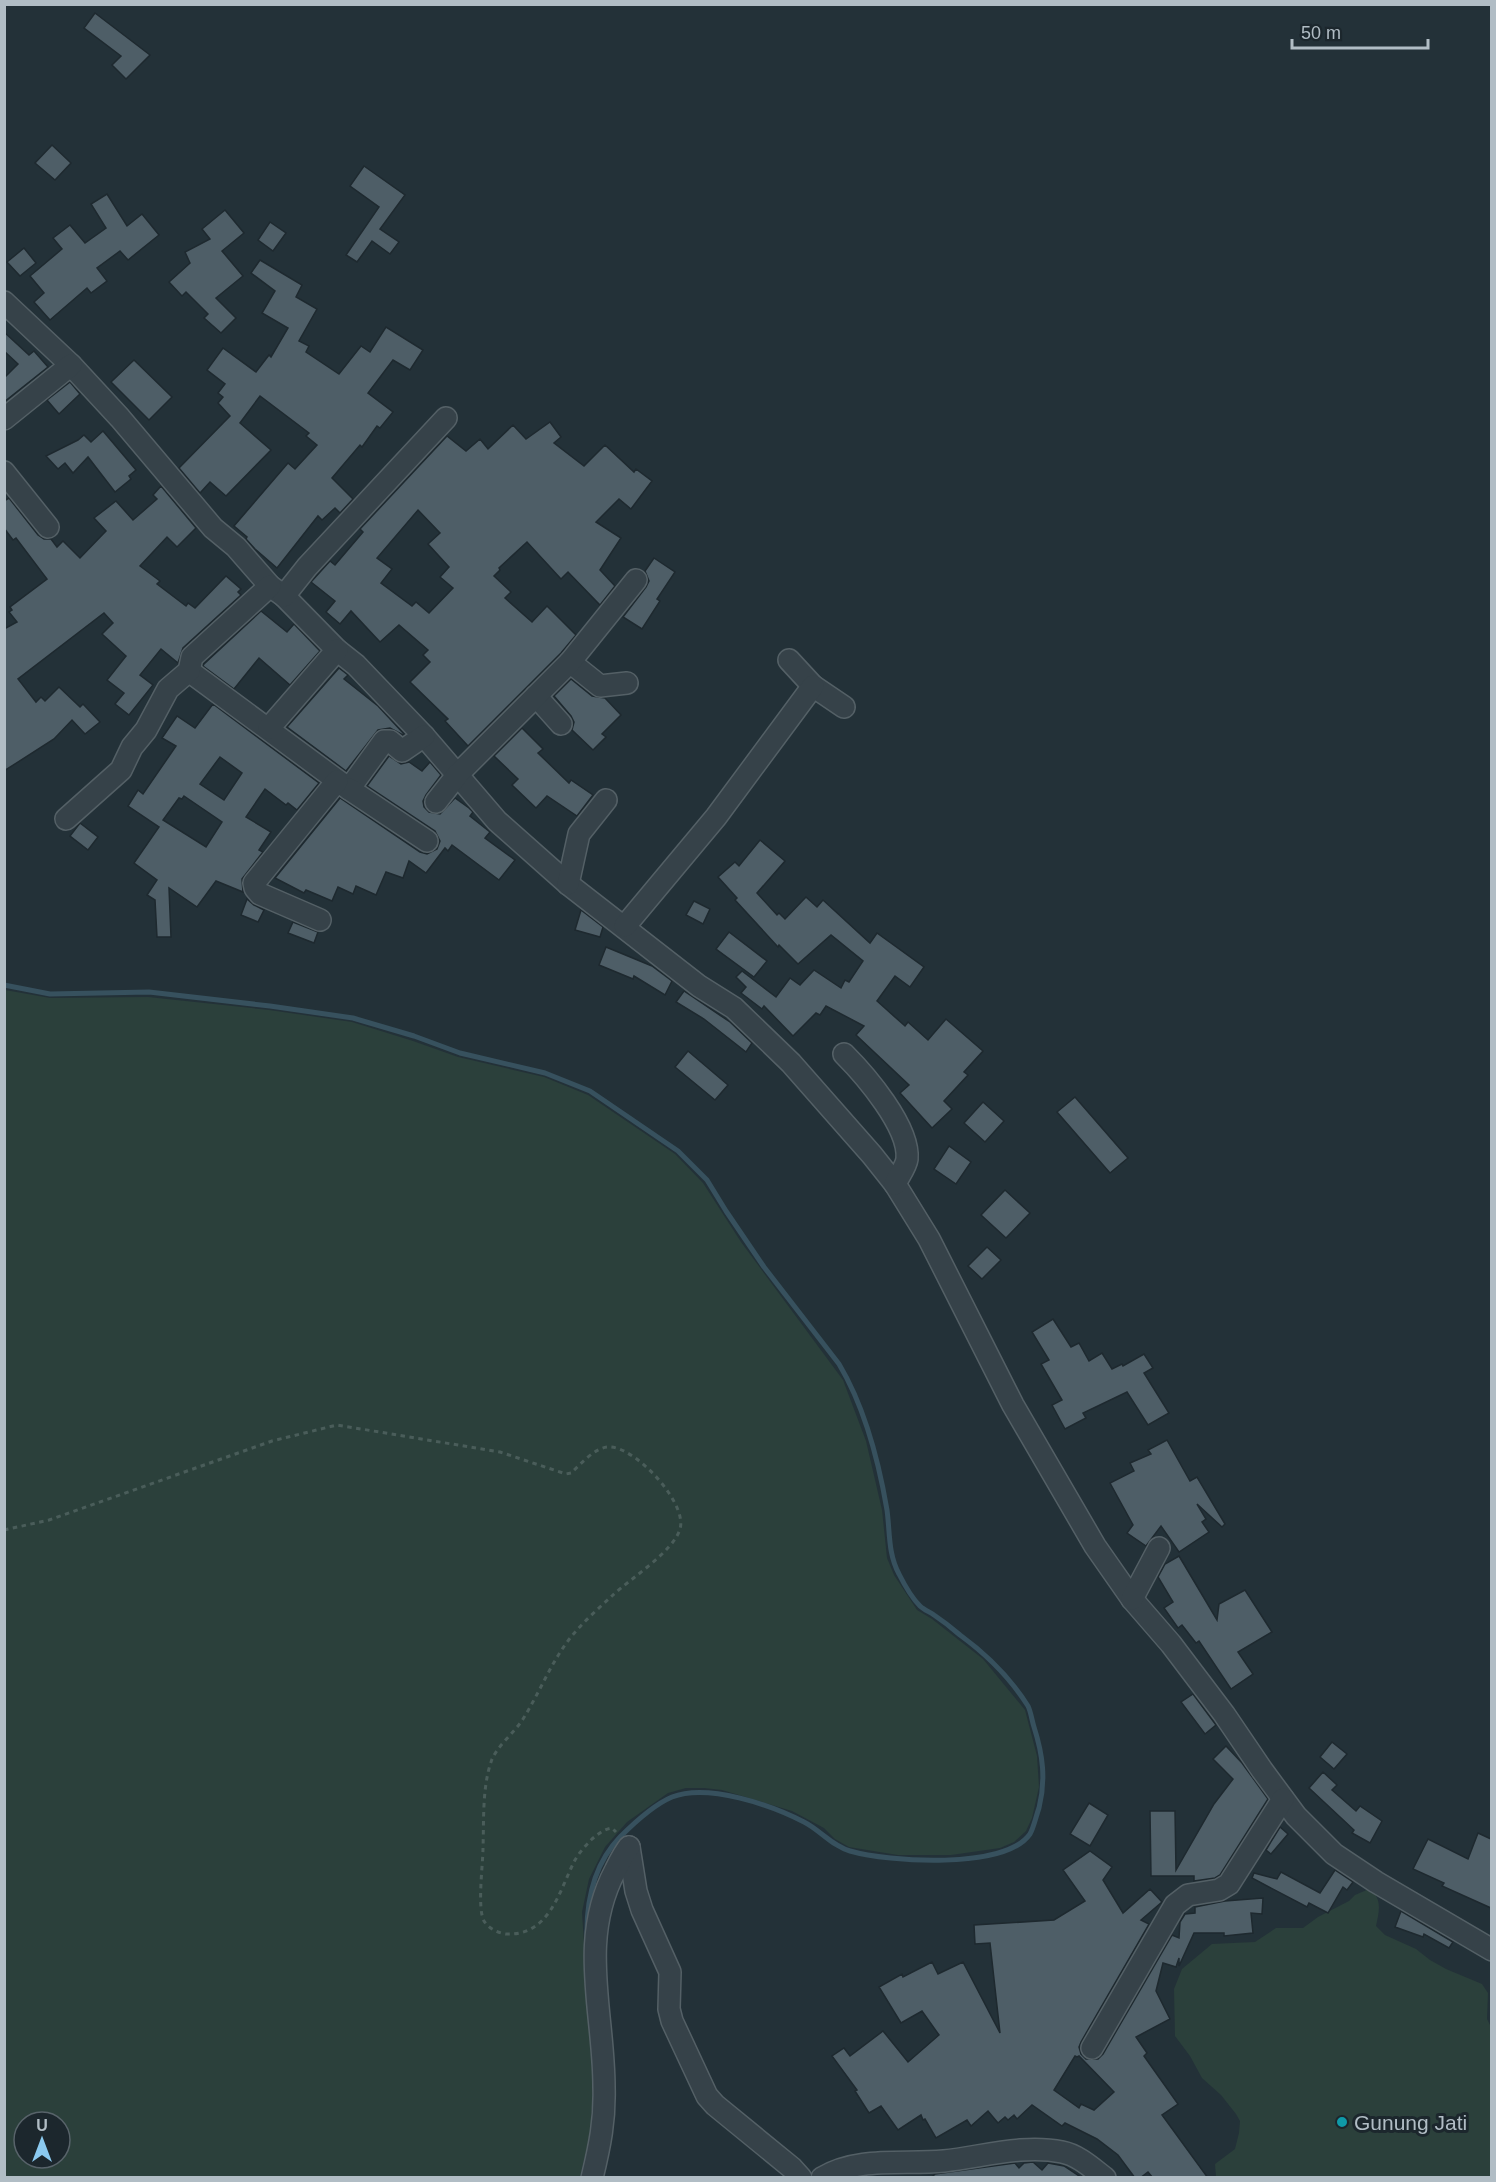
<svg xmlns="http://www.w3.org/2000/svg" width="1496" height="2182" font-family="Arial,sans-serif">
<rect width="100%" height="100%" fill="#233138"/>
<!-- green -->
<g fill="#2b403b" fill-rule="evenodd">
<path d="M5,990l45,8 98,-1 121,13 83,12 61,19 45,16 86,20 44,18 87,59 28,29 38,59 102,138 23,61 16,69 5,48 7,17 23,35 15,9 51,40 42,51 12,46 2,31 -7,31 -6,13 -12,11 -14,6 -49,7h-53l-49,-8 -14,-8 -11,-11 -32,-17 -70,-21 -18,-2h-18l-18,5 -41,29 -22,25 -16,32 -7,33 11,174 -2,43 -11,48 -575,1zM24,2122h36v36h-36z"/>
<path d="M1369,1889c14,9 10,23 7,37l9,9 31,14 14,11 16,9 36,15 6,9 -1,26 5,10 -1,148h-275l-1,-13 20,-15 4,-16 1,-12 -4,-7 -15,-19 -19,-17 -12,-22 -15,-20 -1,-47 8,-20 30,-25 43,-2 21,-14h27l15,-11 31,-16 6,-6z"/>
</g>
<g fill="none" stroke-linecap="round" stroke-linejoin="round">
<!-- stream -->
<path stroke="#37515e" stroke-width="5" d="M4,985l46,9 99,-2 121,14 83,12 61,18 46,17 85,20 45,18 88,60 29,29 19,31 38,56 75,97c25,42 40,99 48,146 3,22 1,44 12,64 5,10 13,24 21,32 4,4 10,6 14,9 9,6 18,13 26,20 26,19 51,44 68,71 3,6 4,15 6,21 9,28 12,53 5,81 -3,8 -5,19 -9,26 -25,36 -142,28 -180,17 -18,-5 -30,-21 -46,-29 -33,-17 -96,-39 -132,-25 -19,8 -37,25 -52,40 -26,27 -34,64 -33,101"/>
</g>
<!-- building -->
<g fill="#4e5e67" stroke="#1e292f" stroke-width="1.5" fill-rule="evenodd">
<polygon points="95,13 150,55 126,79 112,65 121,56 84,28"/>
<polygon points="52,145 71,163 55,180 35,163"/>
<polygon points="364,166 405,195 380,229 399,242 390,254 372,241 357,262 346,255 379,207 350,186"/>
<polygon points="107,194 127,226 142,214 159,235 128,260 120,251 97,268 107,281 91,293 87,288 50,320 34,302 44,293 30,276 62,249 53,238 70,225 85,243 106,228 91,204"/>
<polygon points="225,210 244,233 222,251 243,276 216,298 236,318 221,333 204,318 208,314 186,292 182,296 169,282 190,263 185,252 210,239 202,229"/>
<polygon points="270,222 286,233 273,251 258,240"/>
<polygon points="24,248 36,263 20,276 7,262"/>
<polygon points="260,260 302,285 296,297 317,309 299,341 309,346 306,352 339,374 361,346 370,352 386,327 423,350 410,370 393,360 368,393 393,412 380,428 377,426 362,447 360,445 332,478 353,499 340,513 335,508 322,520 318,516 277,568 255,549 246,539 247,537 234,526 288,463 295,469 317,445 306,436 309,433 260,396 240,423 271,450 226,496 210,482 200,493 179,468 230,416 218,403 223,397 218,393 225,384 207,370 223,348 256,372 269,355 271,357 288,328 262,313 275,291 251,273"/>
<polygon points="4,332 29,355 34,351 48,367 4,402 4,378 18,364 4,351"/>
<polygon points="134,360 172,397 149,420 111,382"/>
<polygon points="70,382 80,394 59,414 47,400"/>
<path d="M550,422l11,15 -7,6 30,23 21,-21 29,27 2,-3 16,12 -21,28 -12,-10 -23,23 25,16 -21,32 15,16 -15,19 -32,-33 -7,7 -34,-37 -28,26 1,2 -6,6 17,16 -6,6 27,24 15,-16 29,29 -15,18 -93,93 -23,-25 3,-2 -38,-37 20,-20 -7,-7 5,-5 -29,-25 -19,17 -29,-31 -11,13 -14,-12 9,-11 -24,-19 19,-21 5,4 28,-33 -3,-3 87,-93 19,15 14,-12 8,10 25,-24 13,14zM418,510l22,23 -12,11 21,23 -9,10 13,11 -24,25 -13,-11 -4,4 -31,-23 11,-14 -15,-11z"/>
<polygon points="103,431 136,470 129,476 131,479 115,492 88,457 73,473 65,463 58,469 46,456 78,440 84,435 91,442"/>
<polygon points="161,486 196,528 177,547 167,537 140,566 160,581 157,584 186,606 188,603 195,608 226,576 241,589 238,592 241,595 183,648 178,663 161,649 140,675 153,685 129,715 115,704 124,693 107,680 126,656 102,634 113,623 104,613 18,679 36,702 41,697 45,701 59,687 80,707 83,704 100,722 85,734 72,720 54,739 4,771 4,629 17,622 9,612 12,610 10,607 47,579 16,538 13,540 4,528 4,501 9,498 38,535 44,539 51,539 57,547 63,541 80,558 106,531 94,518 116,501 133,520 157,499 153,495"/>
<polygon points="654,558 675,572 657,599 660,601 642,629 623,617 646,587 649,581 645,571"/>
<polygon points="261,611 287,632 294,624 320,651 290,685 259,658 234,689 203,666 204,664"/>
<polygon points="339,668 348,675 344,679 378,706 404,734 403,735 390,728 378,730 346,771 287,727"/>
<polygon points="571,679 592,696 605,698 621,715 602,734 606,737 593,750 572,730 574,722 571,716 554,696"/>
<path d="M213,704l106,79 -22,27 -9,-7 -2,2 -21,-16 -19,28 25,15 -12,18 4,2 -21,27 1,13 -27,-11 -19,26 -28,-19 2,49h-14l-2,-37 -8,-5 10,-15 -23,-17 25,-36 -31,-21 10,-16 5,4 33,-48 -14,-8 15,-22 18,12zM220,757l22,16 -18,27 -24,-16zM184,796l38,26 -16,25 -43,-27 16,-22 3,1z"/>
<polygon points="522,728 543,749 538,753 569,783 571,780 593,795 577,816 547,796 536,808 512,785 518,779 494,756"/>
<polygon points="389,756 401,764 409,762 422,771 430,762 441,775 426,795 423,801 424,807 429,812 440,814 455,798 469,808 473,812 470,816 490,832 485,838 515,860 499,880 452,845 448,851 445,848 426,873 409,861 403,878 386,872 376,895 356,886 353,894 338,887 332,901 306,890 304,893 275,878 340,798 420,852 427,854 437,849 440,841 435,831 367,786"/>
<polygon points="80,823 98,837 88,850 70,836"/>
<polygon points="760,840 785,861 757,893 777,915 779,913 785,919 806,897 817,907 823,900 870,943 877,933 924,967 910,987 895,976 877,1001 905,1026 908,1022 928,1040 946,1019 983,1051 964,1072 968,1075 944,1101 952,1109 932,1128 900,1093 909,1085 856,1035 864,1026 826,1006 820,1015 816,1013 793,1036 764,1006 762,1009 741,993 746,987 736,977 742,971 776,997 790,978 800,985 814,970 841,988 845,980 849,982 863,961 831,935 798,964 779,945 778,947 735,900 737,898 718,877 735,862 739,866"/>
<polygon points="247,899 254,905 264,910 258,922 241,915"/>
<polygon points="694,901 710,909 703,924 686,915"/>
<polygon points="581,910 603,927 600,937 575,930"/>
<polygon points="293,922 318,932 314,943 288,933"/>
<polygon points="729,932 767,961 754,977 716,949"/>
<polygon points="606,947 652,966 672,981 665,995 634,976 633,979 599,965"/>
<polygon points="684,991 730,1022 752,1043 746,1052 704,1019 676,1002"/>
<polygon points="688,1051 728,1085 715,1100 675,1067"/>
<polygon points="1075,1097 1128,1158 1110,1173 1057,1112"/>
<polygon points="983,1102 1004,1121 985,1142 964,1123"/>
<polygon points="949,1146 971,1162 956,1184 934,1169"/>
<polygon points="1005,1190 1030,1213 1006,1238 981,1215"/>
<polygon points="987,1247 1001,1260 982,1279 968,1266"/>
<polygon points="1053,1319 1071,1347 1079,1343 1089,1361 1102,1353 1112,1369 1122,1364 1123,1366 1144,1354 1153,1368 1144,1373 1169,1413 1148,1425 1127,1392 1083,1413 1086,1418 1065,1429 1052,1405 1062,1400 1041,1364 1049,1360 1032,1332"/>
<polygon points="1167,1440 1190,1481 1197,1477 1225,1524 1222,1527 1197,1504 1206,1519 1202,1522 1209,1532 1179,1552 1161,1526 1146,1546 1127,1533 1133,1525 1110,1483 1134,1471 1130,1463 1151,1454 1148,1450"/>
<polygon points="1179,1556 1217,1620 1219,1604 1245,1590 1272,1632 1238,1652 1253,1674 1231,1689 1199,1641 1196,1643 1182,1625 1178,1628 1164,1608 1173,1602 1158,1577 1165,1564"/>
<polygon points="1193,1694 1216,1725 1205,1734 1181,1702"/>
<polygon points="1332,1742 1347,1754 1334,1769 1320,1757"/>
<polygon points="1226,1746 1242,1763 1268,1799 1220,1875 1215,1878 1194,1881 1194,1876 1151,1876 1150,1811 1175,1811 1176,1870 1214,1804 1233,1779 1213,1759"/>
<polygon points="1323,1772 1337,1785 1332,1790 1356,1811 1360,1806 1382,1821 1370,1843 1352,1833 1354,1830 1309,1788"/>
<polygon points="1089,1803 1108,1815 1090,1846 1070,1834"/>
<polygon points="1280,1827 1288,1834 1271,1854 1266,1850"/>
<polygon points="1478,1833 1491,1839 1491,1908 1442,1886 1444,1883 1413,1869 1428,1839 1468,1859"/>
<path d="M1090,1851l22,16 -9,13 20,33 27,-24 12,13 -21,18 8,4 -68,118 -2,5 2,7 5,5h12l5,-5 69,-119 7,3 1,-16 5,-8 10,-1v-6l30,-6 38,-3 -1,16 -11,-1 2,20 -29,3v-3h-30l-15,33v-8l-3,9 -13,-4 -7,28 14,28 -34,18 11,16 -3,3 34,48 -16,11 46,63h-55l-5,-6 -8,6h-5l-17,-23 -21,-16 -32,-16 -3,3 -30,-21 -15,14 -3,-4 -6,5 -3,-3 -7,6 -10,-12 -17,15 -4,-6 -31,18 -11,-19 -2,1 -2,-5 -23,15 -17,-24 -12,7 -14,-22 2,-1 -25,-34 12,-8 6,8 33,-25 25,31 31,-27 -17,-24 -21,12 -22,-36 23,-13 1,3 29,-15 6,12 25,-12 37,71 -10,-90 -15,1 -1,-19 80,-5 31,-19 -22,-31zM1075,2056l2,1 2,-1 35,36 -20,18 -13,-6 -2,4 -25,-18z"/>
<polygon points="1335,1870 1353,1882 1347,1890 1343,1887 1328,1913 1309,1903 1307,1907 1252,1878 1254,1873 1277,1879 1281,1872 1320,1893"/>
<polygon points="1401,1911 1453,1942 1449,1948 1424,1934 1423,1937 1395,1927"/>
<polygon points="1033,2162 1042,2170 1048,2163 1064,2166 1082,2178 931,2178 935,2174 1015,2163 1019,2168 1024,2163"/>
</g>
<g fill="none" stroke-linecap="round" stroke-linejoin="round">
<defs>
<g id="minor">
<polyline points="4,302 71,365 120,418 213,528 236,547 270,586 284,596 337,650 356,665 424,736 497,821 568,884 699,986 734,1008 791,1063 872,1155 895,1184 929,1239 1013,1405 1095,1546 1132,1599 1171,1644 1224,1714 1262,1770 1296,1816 1334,1854 1376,1882 1492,1950"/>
<polyline points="4,419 71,365"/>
<polyline points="4,472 48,527"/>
<polyline points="284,596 307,567 446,418"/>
<polyline points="789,660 813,686 844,707"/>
<polyline points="570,662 600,686 627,683"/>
<polyline points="189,671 349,789 384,741 390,741 402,751 424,736"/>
<polyline points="536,696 561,724"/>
<polyline points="269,728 337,650"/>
<polyline points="349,789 427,841"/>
<polyline points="436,802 458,774 570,662 636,580"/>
<polyline points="66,819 121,770 132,747 146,730 168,689 189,671 192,657 270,586"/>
<polyline points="568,884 579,834 606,800"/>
<polyline points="320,920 260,894 255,888 254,883 337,781"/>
<polyline points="625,926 716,817 813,686"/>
<path d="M844,1054c21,21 66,73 63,105 -1,8 -9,18 -12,25"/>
<polyline points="1132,1599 1159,1548"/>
<polyline points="629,1847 636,1891 642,1910 670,1972 669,2009 672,2021 707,2096 715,2105 792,2168 801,2178"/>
<polyline points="1092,2048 1175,1905 1188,1895 1219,1890 1229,1884 1283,1799"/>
<path d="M592,2178c8,-33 13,-58 12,-91 0,-75 -26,-146 11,-216 4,-8 8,-17 14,-24"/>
<path d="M822,2178c36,-22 82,-13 122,-17 38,-4 79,-17 118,-9 16,3 30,16 43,26"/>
</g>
</defs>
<!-- minor casing -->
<use href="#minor" stroke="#546066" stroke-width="24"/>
<!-- path -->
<path stroke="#4a5d5a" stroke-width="3" stroke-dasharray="4.5 4.5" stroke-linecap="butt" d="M4,1530l45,-10 223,-79 65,-16 163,27 66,22 5,-1c10,-9 23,-25 37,-26 26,-2 80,56 72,82 -7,23 -49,49 -67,66 -14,13 -30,27 -42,42 -20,25 -31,55 -48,82 -8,13 -28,29 -32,43 -9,27 -7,59 -8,86 0,16 -6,60 1,73 4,7 14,12 22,13 44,2 53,-43 69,-74 4,-7 11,-15 17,-21 6,-5 12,-10 20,-11l4,4"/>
<!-- minor -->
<use href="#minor" stroke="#364249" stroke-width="21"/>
</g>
<!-- markers -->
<circle fill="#0f9aa8" stroke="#1c272d" stroke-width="2" cx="1342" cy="2122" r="6"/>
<g text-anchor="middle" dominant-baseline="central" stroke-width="6" stroke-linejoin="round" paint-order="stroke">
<!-- poi labels -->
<g font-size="21" fill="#b1bdc5" stroke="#1c272d" text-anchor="start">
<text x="1354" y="2122">Gunung Jati</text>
</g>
</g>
<!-- border -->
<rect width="1496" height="2182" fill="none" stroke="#b1bdc5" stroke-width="12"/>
<!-- north arrow -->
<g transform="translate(42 2140)"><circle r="28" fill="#1c272d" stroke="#58636a" stroke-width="1.5"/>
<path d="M0-4.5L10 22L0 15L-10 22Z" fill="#8bcaf0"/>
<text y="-9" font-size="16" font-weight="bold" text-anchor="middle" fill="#b1bdc5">U</text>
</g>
<!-- scale -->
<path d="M1292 39v9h136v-9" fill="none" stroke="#b1bdc5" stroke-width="3"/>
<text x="1301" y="39" font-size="18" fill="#b1bdc5" stroke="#1c272d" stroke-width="4.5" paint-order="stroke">50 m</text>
</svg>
